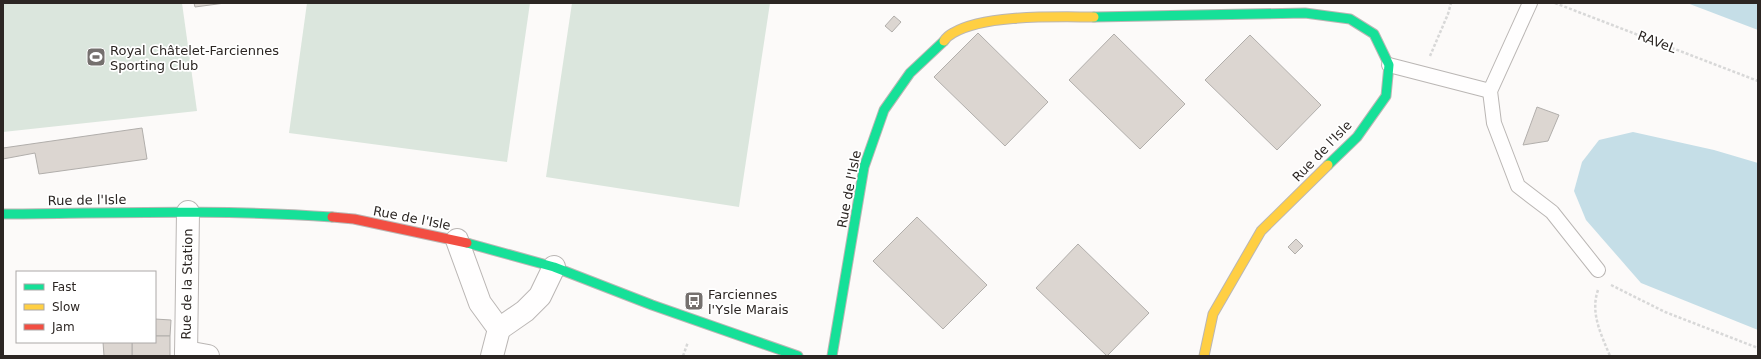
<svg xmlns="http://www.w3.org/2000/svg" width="1761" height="359" font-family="'DejaVu Sans',sans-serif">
<rect width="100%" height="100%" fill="#fcfaf9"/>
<!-- green -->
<g fill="#dbe6dd">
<polygon points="3,3 182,3 197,111 3,132"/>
<polygon points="307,3 530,3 507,162 289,133"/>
<polygon points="572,3 770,3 739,207 546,177"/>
</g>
<!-- water -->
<g fill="#c5dee7">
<polygon points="1687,3 1758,3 1758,30"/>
<polygon points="1633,132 1714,150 1758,163 1758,330 1641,283 1586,220 1574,191 1582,162 1599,140"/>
</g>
<!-- building -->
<g fill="#dcd6d1" stroke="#b1aeab">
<polygon points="194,3 225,3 195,7"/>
<polygon points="894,16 901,22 892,32 885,26"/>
<polygon points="978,33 1048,102 1005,146 934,77"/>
<polygon points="1114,34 1185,104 1140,149 1069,80"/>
<polygon points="1250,35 1321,105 1277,150 1205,80"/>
<polygon points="1537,107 1559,115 1548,141 1523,145"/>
<polygon points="142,128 147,159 39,174 35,153 3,159 3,148"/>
<polygon points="917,217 987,285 943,329 873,261"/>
<polygon points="1296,239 1303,246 1295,254 1288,247"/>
<polygon points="1078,244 1149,313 1107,356 1036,288"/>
<polygon points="155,319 171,320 170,336 155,336"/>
<polygon points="155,336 170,336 170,356 132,356 132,342 155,342"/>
<polygon points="103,342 132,342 132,356 104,356"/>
</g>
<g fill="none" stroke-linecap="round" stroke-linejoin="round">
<defs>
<g id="lane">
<polyline points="1530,3 1490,91 1494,123 1518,186 1552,212 1598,270"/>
<polyline points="1389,65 1490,91"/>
</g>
<g id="street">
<polyline points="457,240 480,303 499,329"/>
<polyline points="499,329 525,311 540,296 554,267"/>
<polyline points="186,352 208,356"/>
<polyline points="186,356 188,212"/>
<polyline points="492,356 499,329"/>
</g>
<g id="fast">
<polyline points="1094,17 1305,13 1350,19 1374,34 1389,65 1386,96 1357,137 1328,165"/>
<path d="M3,214c110,-1 219,-5 329,3"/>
<polyline points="467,243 554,267 652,305 798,356"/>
<polyline points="832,356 864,167 884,110 910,73 944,41"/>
</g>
<g id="slow">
<path d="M944,41c2,-3 5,-6 9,-8 32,-19 104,-16 141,-16"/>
<polyline points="1204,356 1213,314 1261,231 1328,165"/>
</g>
<polyline id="jam" points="332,217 354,219 467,243"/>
</defs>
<!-- lane casing -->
<use href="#lane" stroke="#bab6b4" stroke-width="16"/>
<!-- street casing -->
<use href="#street" stroke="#bab6b4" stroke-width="24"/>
<!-- fast casing -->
<use href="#fast" stroke="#bab6b4" stroke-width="11"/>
<!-- slow casing -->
<use href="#slow" stroke="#bab6b4" stroke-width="11"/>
<!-- jam casing -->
<use href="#jam" stroke="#bab6b4" stroke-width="11"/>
<!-- path -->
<g stroke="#d8d8d8" stroke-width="2.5" stroke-dasharray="3 2" stroke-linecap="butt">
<polyline points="1555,3 1758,81"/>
<polyline points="1430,56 1448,14 1451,3"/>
<polyline points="1611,285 1665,312 1758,348"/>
<path d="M1598,290c-8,23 3,44 12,66"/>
<polyline points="683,356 688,342"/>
</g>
<!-- lane -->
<use href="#lane" stroke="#fffefe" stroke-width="14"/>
<!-- street -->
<use href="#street" stroke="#fffefe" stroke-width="22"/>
<!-- fast -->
<use href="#fast" stroke="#16e098" stroke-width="9"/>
<!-- slow -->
<use href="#slow" stroke="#ffcf43" stroke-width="9"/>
<!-- jam -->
<use href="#jam" stroke="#f24e42" stroke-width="9"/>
</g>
<!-- icons -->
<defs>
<symbol id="stadium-square" viewBox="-11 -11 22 22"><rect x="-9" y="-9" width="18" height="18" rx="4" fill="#75706e" stroke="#fff"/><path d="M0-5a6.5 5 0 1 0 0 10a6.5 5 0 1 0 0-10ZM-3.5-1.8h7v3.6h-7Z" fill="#fff"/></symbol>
<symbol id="bus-square" viewBox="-11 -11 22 22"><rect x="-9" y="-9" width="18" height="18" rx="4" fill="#75706e" stroke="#fff"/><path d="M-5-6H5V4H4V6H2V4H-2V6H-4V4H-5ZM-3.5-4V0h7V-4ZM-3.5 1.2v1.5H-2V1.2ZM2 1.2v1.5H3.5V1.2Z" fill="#fff"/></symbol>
</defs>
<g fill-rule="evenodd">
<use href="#stadium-square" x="85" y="46" width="22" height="22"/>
<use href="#bus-square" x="683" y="290" width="22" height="22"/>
</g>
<g text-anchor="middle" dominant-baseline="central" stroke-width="3.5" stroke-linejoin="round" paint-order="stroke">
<!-- street labels -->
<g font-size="13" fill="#2c2623" stroke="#fff">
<text transform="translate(1657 42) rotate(21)">RAVeL</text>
<text transform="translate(1322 151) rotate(-46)">Rue de l'Isle</text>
<text transform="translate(849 189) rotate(-79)">Rue de l'Isle</text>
<text transform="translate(87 200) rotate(-1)">Rue de l'Isle</text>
<text transform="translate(412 218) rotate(11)">Rue de l'Isle</text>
<text transform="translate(187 284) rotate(-89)">Rue de la Station</text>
</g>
<!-- poi labels -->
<g font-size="13" fill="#2c2623" stroke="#fff" text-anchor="start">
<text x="110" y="50">Royal Châtelet-Farciennes<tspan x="110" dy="15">Sporting Club</tspan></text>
<text x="708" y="294">Farciennes<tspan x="708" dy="15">l'Ysle Marais</tspan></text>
</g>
</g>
<!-- border -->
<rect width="1761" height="359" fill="none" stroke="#2c2623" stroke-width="8"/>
<!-- legend -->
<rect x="16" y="271" width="140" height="72" fill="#ffffff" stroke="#aba8a7"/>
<rect x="24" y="284" width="20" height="6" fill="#16e098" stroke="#aba8a7"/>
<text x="52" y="291" font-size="12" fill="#2c2623">Fast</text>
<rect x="24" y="304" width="20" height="6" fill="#ffcf43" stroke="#aba8a7"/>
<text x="52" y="311" font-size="12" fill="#2c2623">Slow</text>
<rect x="24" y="324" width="20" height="6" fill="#f24e42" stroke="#aba8a7"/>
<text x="52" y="331" font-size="12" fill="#2c2623">Jam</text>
</svg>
